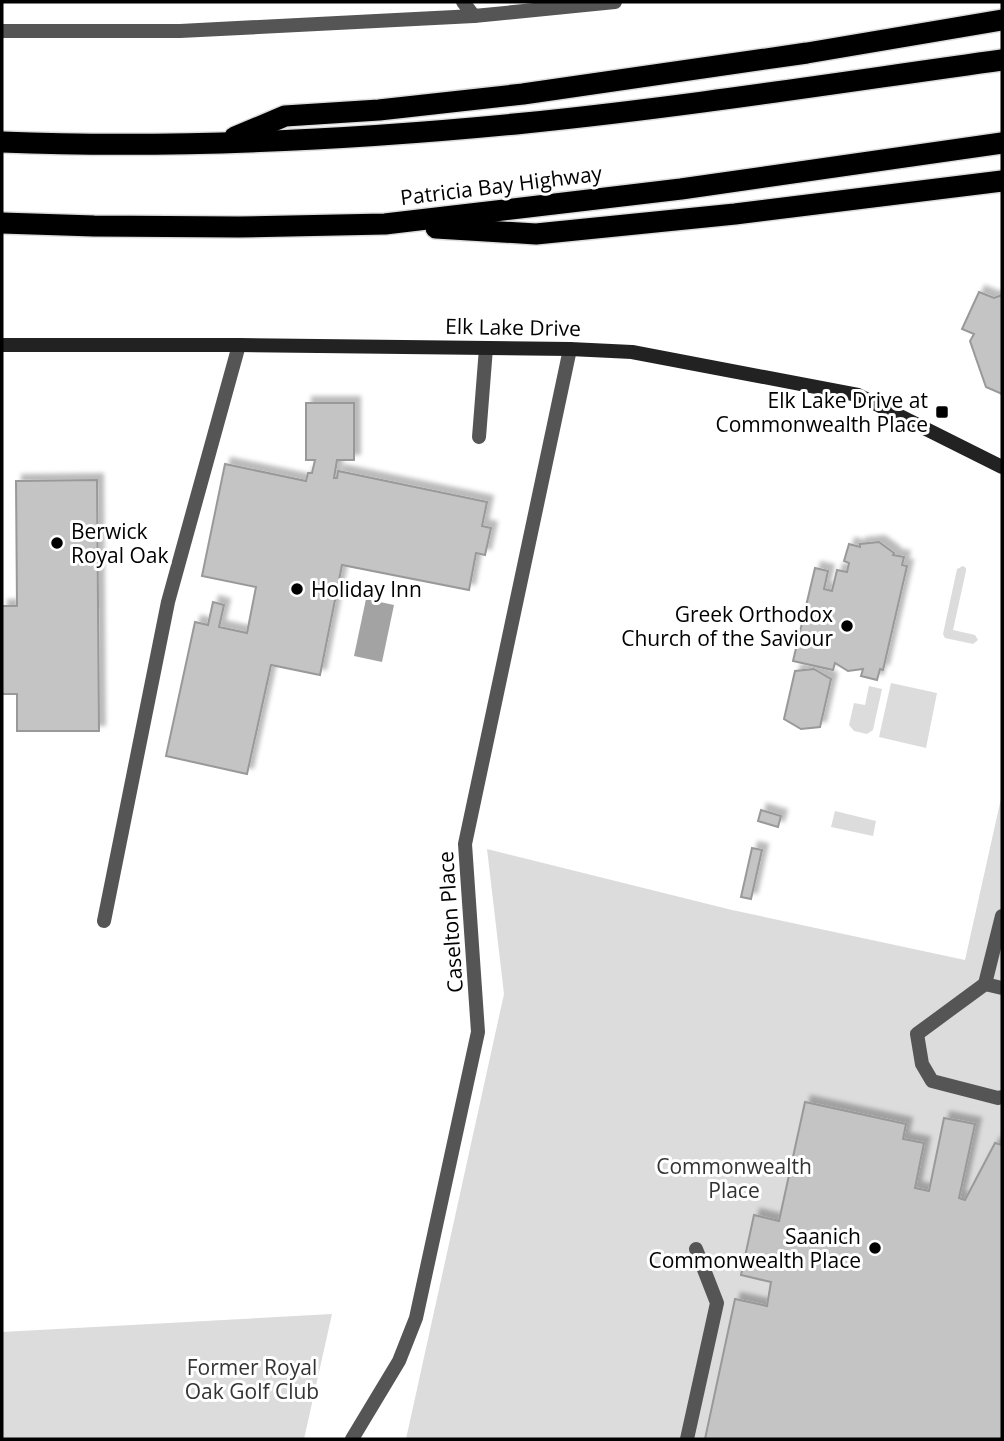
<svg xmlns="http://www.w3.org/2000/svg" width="1004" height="1441" font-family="'Open Sans',sans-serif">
<defs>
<filter id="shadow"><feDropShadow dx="6" dy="-6" stdDeviation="2" flood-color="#0004"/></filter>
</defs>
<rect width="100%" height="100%" fill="#fff"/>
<!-- green -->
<g fill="#dcdcdc">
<polygon points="963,566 966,568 966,571 953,630 975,635 978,640 973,644 945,638 943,634 957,569"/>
<polygon points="891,683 937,693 926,748 879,737"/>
<polygon points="869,686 882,689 873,730 867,734 854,731 849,725 854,703 865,705"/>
<polygon points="1002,794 1002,1439 406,1439 504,994 487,849 732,910 965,960"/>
<polygon points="835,811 876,821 873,836 831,827"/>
<polygon points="332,1314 304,1439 2,1439 2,1332"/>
</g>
<!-- water -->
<polygon fill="#a3a3a3" points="366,599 394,605 382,662 354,656"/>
<!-- building -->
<g fill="#c4c4c4" stroke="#999" stroke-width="2" filter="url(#shadow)">
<polygon points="979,292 994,298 1002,295 1002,394 986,387 970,341 974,334 962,329"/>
<polygon points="306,403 354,403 354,460 337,460 334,478 337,478 338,471 487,502 482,526 491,528 485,555 476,553 469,590 342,565 320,675 271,665 247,774 166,756 195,622 208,625 213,602 224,605 219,627 247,633 256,587 202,576 225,464 306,481 308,473 312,473 315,460 306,460"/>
<polygon points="97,480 99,731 17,731 17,694 2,694 2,606 17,606 16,481"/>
<polygon points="879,542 894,553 893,555 904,557 902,565 907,566 883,670 880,669 877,680 861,676 863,669 848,671 835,663 833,670 793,661 815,568 828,571 824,589 832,591 837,570 847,572 849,563 844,561 849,544 860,547 860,544"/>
<polygon points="814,669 831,679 820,727 801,729 784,719 795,671"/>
<polygon points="761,810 781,816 778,827 758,821"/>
<polygon points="752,848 762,850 751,899 741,897"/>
<polygon points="805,1102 906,1124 903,1139 924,1143 915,1188 929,1191 944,1118 975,1124 959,1198 965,1200 995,1143 1002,1145 1002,1439 705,1439 735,1299 767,1306 771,1282 741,1275 754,1215 779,1221"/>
</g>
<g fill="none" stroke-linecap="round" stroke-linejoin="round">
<defs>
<g id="highway">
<polyline points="235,137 285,116 379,110 523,94 807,53 1002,20"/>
<path d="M2,142c174,7 350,-2 523,-19 159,-16 318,-41 477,-63"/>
<polyline points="2,223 94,226 239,227 385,224 681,189 1002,143"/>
<polyline points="436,228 536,234 735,214 1002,181"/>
</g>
</defs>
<!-- highway casing -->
<use href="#highway" stroke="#dbdbdb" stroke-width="24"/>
<!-- lane -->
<g stroke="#555" stroke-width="14">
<polyline points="463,2 474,16"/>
<polyline points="479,437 486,348"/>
<polyline points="104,921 168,602 239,345"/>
<polyline points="985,984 1002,916"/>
<polyline points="1002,988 985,984 917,1034 922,1064 932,1081 998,1098 1002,1097"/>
<polyline points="687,1439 717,1303 696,1249"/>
</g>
<!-- street -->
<g stroke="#555" stroke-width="14">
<polyline points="2,31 180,31 474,16 615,2"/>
<polyline points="352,1439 399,1361 416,1318 478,1032 465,844 570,349"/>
</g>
<!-- secondary -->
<polyline stroke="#222" stroke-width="14" points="2,345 239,345 570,349 632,352 858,395 1002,467"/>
<!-- highway -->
<use href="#highway" stroke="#000" stroke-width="21"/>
</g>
<!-- markers -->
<g fill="#000" stroke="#fff" stroke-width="2.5">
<rect x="935" y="405" width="14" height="14" rx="3.5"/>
<circle cx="57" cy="543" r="7"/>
<circle cx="297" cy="589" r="7"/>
<circle cx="847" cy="626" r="7"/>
<circle cx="875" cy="1248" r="7"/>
</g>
<g text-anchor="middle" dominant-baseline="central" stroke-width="6" stroke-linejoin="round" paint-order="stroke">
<!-- street labels -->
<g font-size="21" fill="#000" stroke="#fff">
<text transform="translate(501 185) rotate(-7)">Patricia Bay Highway</text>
<text transform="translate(513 327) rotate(1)">Elk Lake Drive</text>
<text transform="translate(450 922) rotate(-94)">Caselton Place</text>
</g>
<!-- poi labels -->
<g font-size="21" fill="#000" stroke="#fff" text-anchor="end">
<text x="928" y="400">Elk Lake Drive at<tspan x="928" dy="24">Commonwealth Place</tspan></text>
<text x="71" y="531" text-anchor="start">Berwick<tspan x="71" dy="24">Royal Oak</tspan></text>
<text x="311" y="589" text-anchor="start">Holiday Inn</text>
<text x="833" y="614">Greek Orthodox<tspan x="833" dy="24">Church of the Saviour</tspan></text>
<text x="861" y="1236">Saanich<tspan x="861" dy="24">Commonwealth Place</tspan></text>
</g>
<!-- park labels -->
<g font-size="21" fill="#333" stroke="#fff">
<text x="734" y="1166">Commonwealth<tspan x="734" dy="24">Place</tspan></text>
<text x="252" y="1367">Former Royal<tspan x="252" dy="24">Oak Golf Club</tspan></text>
</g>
</g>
<!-- border -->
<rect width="1004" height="1441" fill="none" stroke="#000000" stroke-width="7"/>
</svg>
